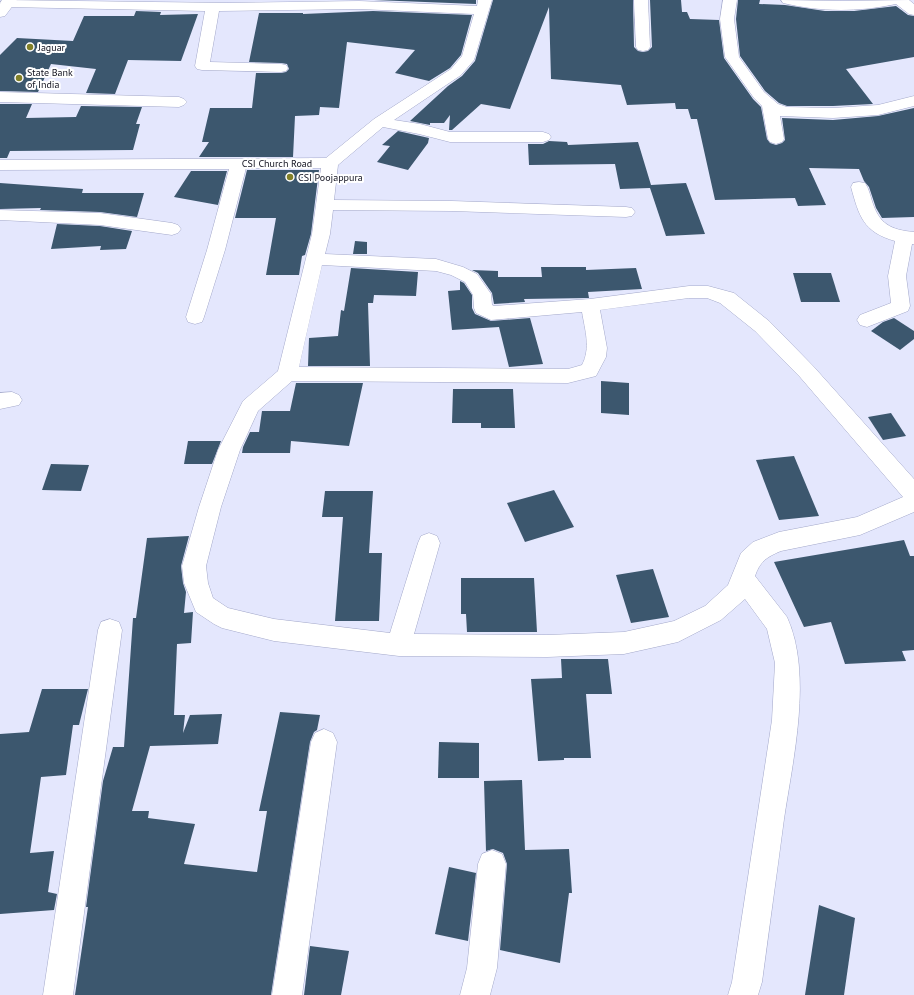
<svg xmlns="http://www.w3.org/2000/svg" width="914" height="995" font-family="'PT Sans',sans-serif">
<rect width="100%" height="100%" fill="#e4e7fd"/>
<!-- building -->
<g fill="#3c576e">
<polygon points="374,0 476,0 476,4"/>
<polygon points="493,0 633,0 634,47 638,51 643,52 648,51 652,47 650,0 681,0 682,12 687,12 690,19 719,20 724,58 753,99 761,107 767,139 770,143 776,145 782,143 785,140 782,118 833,120 878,116 914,108 914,217 882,218 876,208 869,187 864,181 859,169 809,168 826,205 798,206 795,198 715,200 697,119 691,119 688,109 676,109 675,103 627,105 621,85 551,79 549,7 510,109 481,104 452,130 449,130 450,115 444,123 430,123 430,125 410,121 448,86 462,76 475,61"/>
<polygon points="738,0 760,0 759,4 785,5 825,11 854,11 896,6 908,15 914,16 914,57 846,69 873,104 833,106 787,106 779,103 765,91 740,56 736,19"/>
<polygon points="136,11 161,12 160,15 198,14 181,61 128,60 115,94 86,93 96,69 51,64 38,92 0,91 0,55 17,38 73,41 84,16 134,16"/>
<polygon points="373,11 472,15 461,55 450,68 429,81 395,73 415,50 347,42 339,108 320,107 319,115 295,116 293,157 199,157 209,142 202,142 210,108 252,108 256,73 281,73 286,72 289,69 287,64 281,63 249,62 259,13 303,13 303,14"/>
<polygon points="0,104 32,104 26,118 76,117 81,106 142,107 136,124 140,124 133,150 10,151 7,158 0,158"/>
<polygon points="398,131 429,138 428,143 408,170 377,162 390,146 382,145"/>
<polygon points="549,141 567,142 568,145 638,142 651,185 686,183 705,234 666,236 650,188 620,189 615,164 529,165 528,144 543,144"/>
<polygon points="247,170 319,170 311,234 305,255 302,256 299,275 266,275 276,218 235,218"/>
<polygon points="191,171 227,171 218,205 174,197"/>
<polygon points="0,183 83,189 82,193 144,193 137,217 100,212 40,210 41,208 0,209"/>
<polygon points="57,224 100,226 132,231 126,249 100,250 101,246 51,249"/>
<polygon points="355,241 367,242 367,254 353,254"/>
<polygon points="541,267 586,267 586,270 636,268 642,289 588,292 589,298 524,299 525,302 494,304 492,293 478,273 472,270 498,271 498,277 542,277"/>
<polygon points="351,268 418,272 416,296 374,295 373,303 368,303 370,366 308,366 309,338 338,336 341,310 344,311"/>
<polygon points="793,273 831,273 840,302 801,302"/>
<polygon points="460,281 464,283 472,295 472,308 475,314 491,321 530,318 543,364 509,367 499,327 452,330 448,291 460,290"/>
<polygon points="894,318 914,331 914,339 900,350 871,331 883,322"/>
<polygon points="601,381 629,383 629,415 601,413"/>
<polygon points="296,383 363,383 349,446 291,441 290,453 242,453 243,447 250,432 259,432 262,411 290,411"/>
<polygon points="453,389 513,389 515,428 481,428 481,423 452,423"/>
<polygon points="891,413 906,436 883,440 868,417"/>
<polygon points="188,441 221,441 212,464 184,464"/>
<polygon points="794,456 819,516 779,520 756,460"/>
<polygon points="51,464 89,465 81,491 42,490"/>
<polygon points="554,490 574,527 525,542 507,503"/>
<polygon points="325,491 373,491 369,553 382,553 379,621 335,621 343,517 322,517"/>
<polygon points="189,536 181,566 183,583 186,592 184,613 193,612 191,643 177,644 174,715 185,715 183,733 190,715 222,714 218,744 150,746 132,811 149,811 148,818 195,824 184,864 257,872 267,811 259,811 280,712 320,715 317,730 314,732 310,742 271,995 75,995 88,907 86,907 103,781 113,747 124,747 133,618 136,618 147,538"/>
<polygon points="904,540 910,556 914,556 914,650 902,651 906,661 845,664 831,622 804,627 774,562"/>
<polygon points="653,569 669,617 631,623 616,575"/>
<polygon points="461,578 534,578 537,632 467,632 466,614 461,614"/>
<polygon points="561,659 608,659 612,694 586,694 591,758 564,758 564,760 538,761 531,679 562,678"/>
<polygon points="42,689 88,689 79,725 73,725 66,775 41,777 30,853 54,851 48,892 57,894 54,910 0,914 0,734 29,732"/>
<polygon points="439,742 479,743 479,778 438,778"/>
<polygon points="522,780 525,850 569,849 572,893 569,893 560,963 500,950 507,864 503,853 493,849 486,851 484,781"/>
<polygon points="449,867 476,873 468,941 435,934"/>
<polygon points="819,905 855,918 844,995 805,995"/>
<polygon points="310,946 349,951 341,995 304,995"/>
</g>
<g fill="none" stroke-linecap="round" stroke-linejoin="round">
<defs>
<g id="street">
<path d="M2,0l227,3 130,-2 118,5 1,-6h14l-18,60 -13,15 -67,45 26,4 30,8h93l6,2 2,3 -2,3 -6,2h-93l-31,-8 -36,-7 -45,38 -4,35 118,1 174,6 6,1 3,4 -3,4 -6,1 -174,-6 -119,-1 -3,24 -5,20 111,5 27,8 14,7 14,20 1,11 2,1 96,-7 99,-13h19l26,7 35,28 45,46 100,112v33l-54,23 -79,16c-14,6 -21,10 -26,25l32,41c26,57 6,142 -3,202 -7,54 -15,109 -22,163l-4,13h-30l4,-13 40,-262 3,-57 -8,-34 -22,-30 -24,21 -43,22 -54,12 -77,3 -148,-1 -125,-15 -52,-13 -8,-4 -18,-12 -12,-29 -2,-17 17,-59 19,-57 25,-49 35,-30 34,-137 9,-66h-75l-21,82 -21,67 -2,5 -7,2 -7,-2 -2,-5 21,-67 22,-81 -229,1v-10l326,-2 48,-39 77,-50 11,-13 12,-42 -115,-5 -140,2 -9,51 71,2 5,1 2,3 -2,3 -5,1 -79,-2 -5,-1 -2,-3 10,-55 -198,-4 -5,-1 -2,-3zM322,265l114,6 15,4 14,7 8,13 1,13 2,5 15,7 91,-8c3,18 9,36 0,53l-14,4 -269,-2zM689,298h18l13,5 35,28 45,46 103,120 -46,20 -78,15 -26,10 -12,11 -13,32 -23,21 -31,15 -50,11 -77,3 -133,-1 26,-91 -3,-7 -8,-3 -8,3 -3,7 -28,90 -116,-14 -46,-11 -15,-10 -5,-15 -2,-17 15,-59 19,-57 18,-39 34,-30 276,2 28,-7 10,-19 1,-9 -7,-38z"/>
<polygon points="634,0 648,0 650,47 648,50 643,51 638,50 636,47"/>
<polygon points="723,0 737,0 734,19 739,57 764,92 778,104 787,107 833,108 878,105 914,96 914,106 878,115 833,118 780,116 784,139 782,142 776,144 770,142 768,139 762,106 754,98 725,57 720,19"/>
<path d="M781,0l61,1 67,-1 5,4v11l-5,-1 -13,-10c-37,8 -76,8 -113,-1z"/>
<polygon points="0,92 179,97 184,99 187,102 184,105 179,107 0,102"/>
<path d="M859,182l6,1c4,6 5,12 7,18 7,23 19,29 42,31v12h-2l-6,32 4,30 -2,5 -41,16 -7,-2 -3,-5 3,-5 31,-12 -3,-27 7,-35c-32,-9 -36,-25 -44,-54l2,-4z"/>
<polygon points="0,210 100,213 172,223 178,225 181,229 178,233 172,235 100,225 0,220"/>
<polygon points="12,392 19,395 22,400 19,405 0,409 0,393"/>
<polygon points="110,619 119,622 122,630 73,995 43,995 98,630 101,622"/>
<polygon points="324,729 333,733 337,742 302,995 272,995 311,742 315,733"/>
<polygon points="492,850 502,854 506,864 497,968 490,995 460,995 467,968 478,864 482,854"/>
</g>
<polygon id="secondary" points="3,0 17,0 5,16 0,17 0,4"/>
</defs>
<!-- street casing -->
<use href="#street" stroke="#a3a8ca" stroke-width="1"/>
<!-- secondary casing -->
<use href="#secondary" stroke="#a3a8ca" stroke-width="1"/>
<!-- street -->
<use href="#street" fill="#fff" fill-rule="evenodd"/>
<!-- secondary -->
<use href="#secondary" fill="#fff" fill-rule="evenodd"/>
</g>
<!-- markers -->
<g fill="#828028" stroke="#fff" stroke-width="1.5">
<circle cx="30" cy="47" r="4"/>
<circle cx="19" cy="78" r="4"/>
<circle cx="290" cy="177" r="4"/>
</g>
<g text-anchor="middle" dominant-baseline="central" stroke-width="4" stroke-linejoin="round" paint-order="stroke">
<!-- far-poi labels -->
<g font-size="10" fill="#11121f" stroke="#fff" text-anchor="start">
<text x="38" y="47">Jaguar</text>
<text x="27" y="72">State Bank<tspan x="27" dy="12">of India</tspan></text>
<text x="298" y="177">CSI Poojappura</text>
</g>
<!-- far-street labels -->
<g font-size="10" fill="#11121f" stroke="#fff">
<text x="277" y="163">CSI Church Road</text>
</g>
</g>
</svg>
